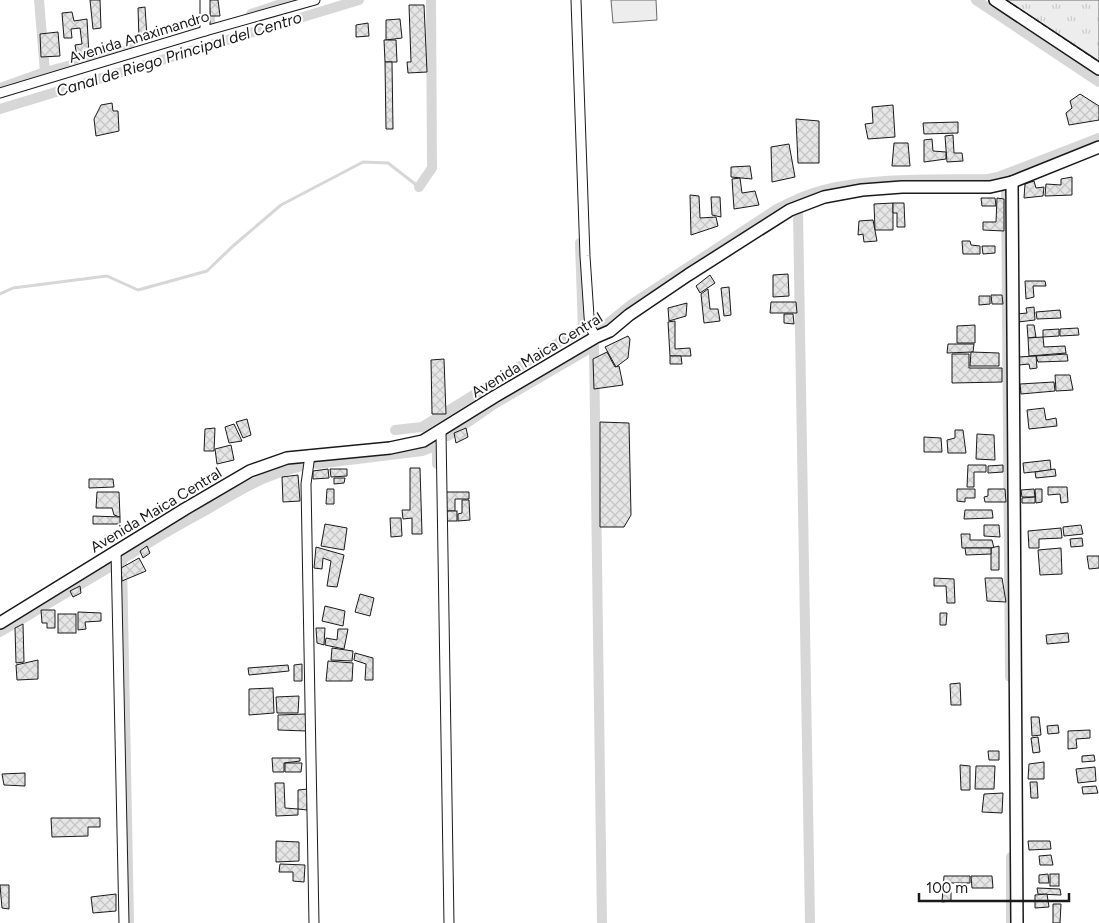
<svg xmlns="http://www.w3.org/2000/svg" width="1099" height="923" font-family="Figtree,sans-serif">
<defs>
<pattern id="grass-tufts" width="24" height="20" patternUnits="userSpaceOnUse" patternTransform="scale(1.25)"><rect width="24" height="20" fill="#ededed"/><path d="M3 7l-1-3M5 7V3M7 7l1-3M15 17l-1-3M17 17v-4M19 17l1-3" fill="none" stroke="#cbcbcb"/></pattern>
<pattern id="building-cross-hatch" width="8" height="8" patternUnits="userSpaceOnUse" patternTransform="scale(1.25)"><rect width="8" height="8" fill="#e6e6e6"/><path d="M0 0l8 8M0 8l8-8" fill="none" stroke="#c5c5c5"/></pattern>
</defs>
<rect width="100%" height="100%" fill="#fff"/>
<!-- grass -->
<polygon fill="url(#grass-tufts)" stroke="#6a6a6a" points="1006,0 1099,0 1099,62"/>
<!-- pitch -->
<polygon fill="#ededed" stroke="#6a6a6a" points="611,0 656,0 657,20 613,23"/>
<g fill="none" stroke-linecap="round" stroke-linejoin="round">
<!-- stream -->
<polyline stroke="#d7d7d7" stroke-width="3" points="0,294 13,288 107,276 138,290 207,271 233,246 281,205 363,162 388,163 419,187"/>
<!-- canal -->
<g stroke="#d7d7d7" stroke-width="10">
<polyline points="39,0 45,72"/>
<polyline points="210,0 210,28"/>
<polyline points="976,0 1099,82"/>
<polyline points="251,14 293,0"/>
<polyline points="0,88 45,72 131,49"/>
<polyline points="0,109 359,0"/>
<polyline points="419,187 432,168 431,0"/>
<polyline points="1006,191 1010,677"/>
<polyline points="798,211 810,923"/>
<path d="M601,329l31,-25 145,-95c15,-8 30,-15 46,-19 53,-13 111,-10 165,-11l10,-2 101,-39"/>
<polyline points="594,346 602,923"/>
<polyline points="395,430 422,427 556,344 583,330 580,243"/>
<polyline points="448,436 496,403 594,346"/>
<polyline points="434,446 437,453 437,464"/>
<polyline points="317,464 422,451 435,446"/>
<path d="M121,560c28,-18 57,-35 87,-51 32,-19 54,-33 91,-42"/>
<polyline points="122,560 129,923"/>
<polyline points="0,632 110,567"/>
<polyline points="1011,923 1011,857"/>
</g>
</g>
<!-- building -->
<g fill="url(#building-cross-hatch)" stroke="#1a1a1a">
<polygon points="90,0 100,0 101,28 93,29"/>
<polygon points="209,0 218,0 220,16 210,16"/>
<polygon points="409,5 424,5 427,72 408,73 407,62 411,62"/>
<polygon points="145,7 147,37 139,39 138,8"/>
<polygon points="72,12 74,21 87,19 89,56 77,57 75,45 82,44 80,28 71,29 72,38 64,38 62,13"/>
<polygon points="400,19 402,38 386,40 386,20"/>
<polygon points="368,23 369,36 356,37 356,25"/>
<polygon points="58,32 60,56 41,57 40,34"/>
<polygon points="384,40 396,40 397,62 385,62"/>
<polygon points="385,62 392,62 393,129 386,129"/>
<polygon points="1080,94 1099,106 1099,120 1069,125 1066,113 1072,108 1070,101"/>
<polygon points="112,103 113,111 118,111 119,131 96,136 94,119 101,105"/>
<polygon points="893,105 895,137 868,139 865,124 873,123 872,107"/>
<polygon points="796,119 819,121 819,163 798,163"/>
<polygon points="958,122 958,133 924,134 923,123"/>
<polygon points="953,135 954,153 962,153 963,161 947,162 945,136"/>
<polygon points="932,139 933,151 946,152 946,159 924,162 924,140"/>
<polygon points="894,143 908,143 910,166 892,166"/>
<polygon points="789,144 795,177 772,182 771,147"/>
<polygon points="750,166 752,179 731,177 731,167"/>
<polygon points="1072,177 1072,195 1045,196 1046,184 1061,185 1061,179"/>
<polygon points="740,178 742,193 755,191 759,205 734,209 732,179"/>
<polygon points="1034,181 1036,188 1044,187 1043,196 1024,198 1025,184"/>
<polygon points="690,195 699,196 700,218 716,217 718,226 691,235"/>
<polygon points="711,197 720,197 721,217 712,215"/>
<polygon points="981,198 995,198 996,206 982,206"/>
<polygon points="997,198 1004,199 1004,231 983,230 983,222 996,222"/>
<polygon points="893,203 893,230 875,230 874,204"/>
<polygon points="893,203 904,203 905,227 897,227 897,213 893,213"/>
<polygon points="873,220 877,241 864,242 863,234 858,235 859,221"/>
<polygon points="962,241 970,241 971,245 980,246 980,254 963,254"/>
<polygon points="982,246 995,246 995,253 983,254"/>
<polygon points="788,274 789,296 773,297 773,275"/>
<polygon points="710,275 715,283 700,293 696,286"/>
<polygon points="1025,281 1045,281 1046,286 1033,286 1034,297 1026,299"/>
<polygon points="729,287 731,315 724,316 721,288"/>
<polygon points="708,289 710,309 718,309 720,321 704,323 701,294"/>
<polygon points="991,295 1002,295 1003,304 992,304"/>
<polygon points="979,296 990,296 990,304 979,305"/>
<polygon points="771,302 796,302 797,313 770,313"/>
<polygon points="687,303 686,316 669,321 668,308"/>
<polygon points="1034,307 1035,320 1018,322 1017,314 1027,313 1026,308"/>
<polygon points="1060,310 1061,318 1037,319 1036,312"/>
<polygon points="784,314 793,314 794,324 784,323"/>
<polygon points="675,321 675,349 690,348 691,356 670,356 668,322"/>
<polygon points="975,325 975,343 957,343 957,326"/>
<polygon points="1027,325 1034,325 1036,337 1028,338"/>
<polygon points="1078,328 1079,335 1060,336 1060,329"/>
<polygon points="1059,329 1059,336 1043,337 1043,330"/>
<polygon points="628,336 630,339 628,358 616,367 605,347"/>
<polygon points="1043,337 1044,347 1065,346 1066,353 1029,356 1028,338"/>
<polygon points="948,344 974,344 973,352 947,353"/>
<polygon points="607,352 615,367 619,366 623,385 594,389 593,359"/>
<polygon points="971,352 999,353 999,366 970,366"/>
<polygon points="952,354 969,354 969,368 1002,368 1002,382 952,383"/>
<polygon points="1067,354 1068,361 1038,362 1036,356"/>
<polygon points="670,356 681,356 682,364 670,364"/>
<polygon points="1036,356 1037,368 1030,369 1029,364 1019,365 1018,357"/>
<polygon points="444,359 446,414 432,414 431,360"/>
<polygon points="1055,375 1070,375 1073,390 1056,391"/>
<polygon points="1054,382 1055,391 1021,394 1020,384"/>
<polygon points="1044,408 1046,420 1056,418 1057,426 1029,429 1027,410"/>
<polygon points="247,419 251,435 243,438 236,422"/>
<polygon points="600,422 629,423 631,515 624,527 600,527"/>
<polygon points="234,424 242,441 229,443 225,427"/>
<polygon points="215,428 214,451 204,451 205,429"/>
<polygon points="466,428 468,437 456,443 454,433"/>
<polygon points="955,430 963,430 966,453 948,453 947,440 955,438"/>
<polygon points="977,434 994,435 995,460 976,459"/>
<polygon points="924,437 941,438 942,452 924,452"/>
<polygon points="231,445 234,460 217,464 215,449"/>
<polygon points="1050,460 1051,470 1024,473 1023,463"/>
<polygon points="968,465 986,465 986,472 974,472 974,487 967,487"/>
<polygon points="1003,465 1003,472 988,473 988,466"/>
<polygon points="410,468 420,468 422,534 412,534 412,518 403,519 402,510 410,510"/>
<polygon points="328,469 329,478 313,479 313,471"/>
<polygon points="330,469 347,469 347,476 331,477"/>
<polygon points="1055,469 1056,476 1036,478 1035,472"/>
<polygon points="298,475 300,501 283,502 282,477"/>
<polygon points="334,478 345,478 344,483 334,484"/>
<polygon points="89,479 113,479 114,487 89,488"/>
<polygon points="1048,487 1067,487 1068,502 1061,503 1060,494 1048,495"/>
<polygon points="327,489 334,489 334,504 326,504"/>
<polygon points="957,489 975,489 975,498 965,498 965,502 957,501"/>
<polygon points="988,489 1005,489 1006,502 985,502 984,497 988,496"/>
<polygon points="1034,489 1035,497 1022,497 1021,490"/>
<polygon points="1035,489 1042,489 1042,502 1036,503"/>
<polygon points="97,492 119,492 120,517 114,515 112,508 96,508"/>
<polygon points="444,492 469,492 469,499 455,499 455,511 444,511"/>
<polygon points="1035,497 1035,503 1022,503 1022,498"/>
<polygon points="462,500 469,500 470,520 458,521 458,514 462,513"/>
<polygon points="965,510 992,510 993,518 964,519"/>
<rect x="444" y="511" width="13" height="10"/>
<polygon points="93,516 120,517 120,524 93,524"/>
<polygon points="390,518 401,518 402,536 391,537"/>
<polygon points="325,524 347,528 344,550 321,546"/>
<polygon points="984,525 999,525 1000,537 984,536"/>
<polygon points="1081,525 1083,534 1064,536 1063,527"/>
<polygon points="1061,528 1062,538 1039,539 1039,548 1029,548 1028,531"/>
<polygon points="961,534 970,534 970,540 992,540 994,548 962,548"/>
<polygon points="1082,538 1083,546 1071,547 1070,539"/>
<polygon points="147,546 150,553 143,558 140,551"/>
<polygon points="999,546 999,570 991,570 991,548"/>
<polygon points="316,547 344,555 337,587 327,586 331,561 323,558 322,569 314,568"/>
<polygon points="965,548 991,548 991,554 966,555"/>
<polygon points="1061,548 1062,574 1040,575 1038,550"/>
<polygon points="1087,556 1099,556 1099,568 1089,569"/>
<polygon points="139,558 146,571 122,581 121,568"/>
<polygon points="934,578 954,579 955,603 947,603 946,586 934,586"/>
<polygon points="985,578 1002,578 1006,602 987,601"/>
<polygon points="80,586 81,593 73,597 70,591"/>
<polygon points="360,594 374,598 370,616 355,612"/>
<polygon points="325,606 345,611 343,626 322,621"/>
<polygon points="41,610 55,610 55,628 47,628 47,623 42,623"/>
<polygon points="78,612 101,613 101,621 85,622 86,629 78,630"/>
<polygon points="940,613 947,613 946,625 940,625"/>
<rect x="58" y="614" width="18" height="19"/>
<polygon points="23,624 24,662 16,663 15,628"/>
<polygon points="316,628 325,628 324,645 317,643"/>
<polygon points="338,629 348,629 344,649 325,645 326,638 337,640"/>
<polygon points="1068,633 1069,642 1047,644 1046,635"/>
<polygon points="332,648 353,651 352,661 331,660"/>
<polygon points="355,653 373,658 373,680 365,680 366,664 354,660"/>
<polygon points="38,660 38,679 17,680 16,665"/>
<polygon points="328,661 353,663 352,681 326,681"/>
<polygon points="302,664 302,681 294,681 294,665"/>
<polygon points="288,665 289,671 249,675 248,668"/>
<polygon points="960,683 961,705 951,705 950,684"/>
<polygon points="273,688 274,713 249,715 249,689"/>
<polygon points="299,696 298,713 277,713 276,697"/>
<polygon points="306,714 307,731 278,730 278,715"/>
<polygon points="1031,717 1039,717 1041,735 1032,736"/>
<polygon points="1058,725 1059,733 1048,734 1047,726"/>
<polygon points="1090,730 1090,738 1076,739 1077,748 1068,749 1068,731"/>
<polygon points="1038,737 1040,752 1033,753 1031,738"/>
<polygon points="988,751 999,751 999,760 989,760"/>
<polygon points="1094,755 1095,761 1082,762 1082,756"/>
<polygon points="272,758 300,758 300,761 284,763 284,772 273,772"/>
<polygon points="1044,762 1044,779 1028,779 1029,764"/>
<polygon points="285,763 302,763 301,772 285,772"/>
<polygon points="960,765 970,766 970,790 961,790"/>
<polygon points="976,766 995,766 994,789 975,789"/>
<polygon points="1095,767 1096,781 1078,783 1076,769"/>
<polygon points="25,773 25,786 4,785 2,774"/>
<polygon points="1030,782 1037,782 1038,798 1031,798"/>
<polygon points="275,783 284,783 285,808 298,809 298,815 276,816"/>
<polygon points="1096,786 1098,793 1083,794 1082,787"/>
<polygon points="308,789 307,810 298,809 298,790"/>
<polygon points="1003,793 1002,813 982,812 984,794"/>
<polygon points="51,818 100,818 100,827 88,827 88,836 52,837"/>
<polygon points="276,841 299,842 299,861 276,862"/>
<polygon points="1028,841 1050,841 1051,849 1029,850"/>
<polygon points="1051,855 1053,865 1040,865 1039,856"/>
<polygon points="280,864 305,865 304,882 293,881 293,872 279,872"/>
<polygon points="1048,874 1049,883 1039,883 1039,875"/>
<rect x="1050" y="874" width="9" height="12"/>
<polygon points="944,876 970,876 970,883 951,883 951,901 942,902"/>
<polygon points="971,876 992,876 993,888 972,888"/>
<polygon points="0,885 9,885 9,909 2,908"/>
<polygon points="1037,888 1060,889 1061,895 1038,894"/>
<polygon points="116,894 116,911 93,913 91,897"/>
<polygon points="1047,894 1049,907 1035,908 1035,895"/>
<polygon points="1053,904 1061,904 1060,923 1053,923"/>
</g>
<g fill="none" stroke-linecap="round" stroke-linejoin="round">
<defs>
<g id="minor">
<polyline points="205,0 205,31"/>
<polyline points="576,0 585,256 589,316 590,327 596,337"/>
<polyline points="0,93 205,31 315,0"/>
<polyline points="441,432 449,923"/>
<polyline points="310,455 306,484 314,923"/>
<polyline points="116,551 124,923"/>
</g>
<g id="tertiary">
<polyline points="995,0 1099,69"/>
<polyline points="1012,182 1017,923"/>
<polyline points="0,623 185,509 250,471 287,458 390,448 423,441 494,397 596,337 610,331 629,315 688,275 790,210 824,197 862,190 902,187 990,187 1012,182 1099,147"/>
</g>
</defs>
<!-- minor casing -->
<use href="#minor" stroke="#1a1a1a" stroke-width="11"/>
<!-- tertiary casing -->
<use href="#tertiary" stroke="#1a1a1a" stroke-width="14"/>
<!-- minor -->
<use href="#minor" stroke="#fff" stroke-width="9"/>
<!-- tertiary -->
<use href="#tertiary" stroke="#fff" stroke-width="11"/>
<!-- fence -->
<polyline stroke="#1a1a1a" stroke-width="1" stroke-dasharray="6 2.5" stroke-linecap="butt" points="1006,0 1099,62"/>
</g>
<g text-anchor="middle" dominant-baseline="central" stroke-width="4" stroke-linejoin="round" paint-order="stroke">
<!-- street labels -->
<g font-size="15" fill="#1a1a1a" stroke="#fff">
<text transform="translate(139 37) rotate(-17)">Avenida Anaximandro</text>
<text transform="translate(537 355) rotate(-31)">Avenida Maica Central</text>
<text transform="translate(156 510) rotate(-31)">Avenida Maica Central</text>
</g>
<!-- water labels -->
<g font-size="16" font-style="italic" fill="#1a1a1a" stroke="#fff">
<text transform="translate(179 54) rotate(-17)">Canal de Riego Principal del Centro</text>
</g>
</g>
<!-- scale -->
<path d="M919 893v8h150v-8" fill="none" stroke="#1a1a1a" stroke-width="2.5"/>
<text x="926" y="893" font-size="15" fill="#1a1a1a" stroke="#ffffff" stroke-width="4" paint-order="stroke">100 m</text>
</svg>
